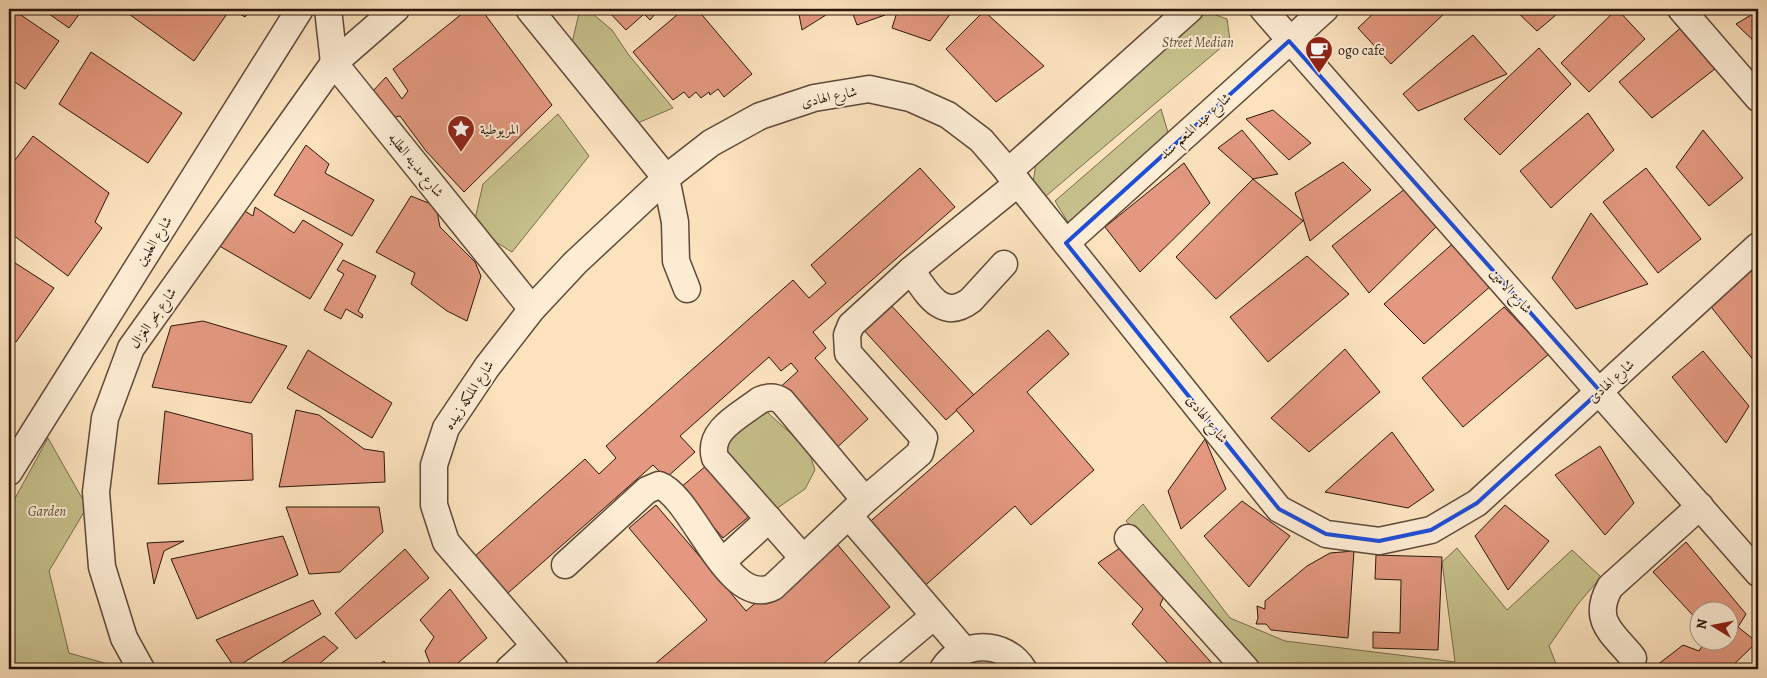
<svg xmlns="http://www.w3.org/2000/svg" width="1767" height="678" font-family="Alegreya,Amiri,serif">
<rect width="100%" height="100%" fill="#fce3be"/>
<filter id="stains"><feTurbulence type="fractalNoise" baseFrequency=".004" numOctaves="4"/><feColorMatrix values="0 0 0 0 .2 0 0 0 0 .09 0 0 0 0 .02 0 0 0 .5 -.17"/></filter>
<radialGradient id="worn" r=".72"><stop offset=".6" stop-color="#630" stop-opacity="0"/><stop offset="1" stop-color="#630" stop-opacity=".3"/></radialGradient>
<!-- green -->
<g fill="#c6c18c" stroke="#786c4c">
<polygon points="580,9 587,9 612,30 628,54 673,108 633,125 571,47"/>
<polygon points="1205,11 1227,19 1230,40 1046,196 1032,189 1036,163 1062,137"/>
<polygon points="1161,109 1169,136 1069,224 1055,201"/>
<polygon points="558,114 589,156 512,252 473,228 483,184"/>
<polygon points="759,405 808,449 815,470 805,489 776,509 719,445"/>
<polygon points="48,438 87,507 49,571 69,653 111,665 114,669 9,669 9,520 13,502"/>
<polygon points="1143,504 1230,618 1285,641 1455,662 1442,562 1457,548 1507,610 1572,550 1601,577 1578,604 1549,646 1558,669 1259,669 1126,521"/>
</g>
<!-- building -->
<g fill="#e3987f" stroke="#2a160b">
<polygon points="9,9 12,9 59,41 25,89 9,78"/>
<polygon points="42,9 83,9 69,28"/>
<polygon points="122,9 226,9 229,11 194,61"/>
<polygon points="232,9 251,9 245,17"/>
<polygon points="468,9 481,9 552,105 464,192 426,151 400,116 390,118 372,92 386,77 402,99 408,91 393,69"/>
<polygon points="606,9 659,9 650,20 644,14 626,30"/>
<polygon points="684,9 697,9 752,74 724,97 718,89 710,95 709,92 701,98 696,92 689,98 684,92 673,100 633,52"/>
<polygon points="798,9 824,9 826,15 802,30"/>
<polygon points="851,9 885,9 885,15 857,25"/>
<polygon points="898,9 954,9 930,41 892,28"/>
<polygon points="1378,9 1449,9 1391,64 1358,28"/>
<polygon points="1514,9 1563,9 1537,31"/>
<polygon points="1617,9 1645,39 1589,92 1561,63"/>
<polygon points="984,11 1044,66 996,102 946,49"/>
<polygon points="1758,11 1758,45 1736,24"/>
<polygon points="1685,24 1720,65 1652,118 1619,82"/>
<polygon points="1473,35 1507,74 1418,111 1403,94"/>
<polygon points="1539,48 1571,84 1500,155 1464,119"/>
<polygon points="91,52 182,113 148,163 59,104"/>
<polygon points="1273,110 1311,143 1289,160 1246,119"/>
<polygon points="1588,113 1614,150 1551,208 1520,171"/>
<polygon points="1242,130 1278,174 1253,179 1218,148"/>
<polygon points="1703,130 1743,178 1709,206 1676,167"/>
<polygon points="33,136 109,193 95,222 102,228 68,276 9,232 9,168"/>
<polygon points="306,145 329,164 325,173 374,200 352,236 274,195"/>
<polygon points="1343,162 1371,190 1310,241 1295,193"/>
<polygon points="1184,163 1210,203 1140,272 1105,227"/>
<polygon points="920,168 955,207 813,332 826,348 815,358 868,419 832,452 777,390 798,371 791,363 781,371 769,357 680,436 695,452 666,478 653,465 508,593 475,556 585,459 599,474 616,458 606,446 793,280 809,298 826,283 811,265"/>
<polygon points="1646,168 1701,239 1658,273 1603,202"/>
<polygon points="1253,179 1303,221 1216,299 1176,257"/>
<polygon points="1406,188 1439,224 1369,293 1332,246"/>
<polygon points="411,196 436,206 440,227 475,262 481,276 467,321 447,311 411,284 415,273 376,252"/>
<polygon points="235,205 253,216 255,207 294,233 303,220 343,244 310,299 211,241"/>
<polygon points="1591,213 1648,284 1576,309 1552,278"/>
<polygon points="1457,240 1492,285 1424,344 1384,304"/>
<polygon points="1307,256 1349,294 1268,362 1230,317"/>
<polygon points="9,259 54,288 16,342 9,337"/>
<polygon points="343,260 376,276 358,311 363,315 362,318 346,309 341,319 324,310 344,274 337,270"/>
<polygon points="1757,264 1758,266 1758,366 1708,303"/>
<polygon points="888,302 974,395 946,420 861,327"/>
<polygon points="1504,307 1549,354 1463,427 1422,378"/>
<polygon points="203,321 287,346 251,403 152,387 171,326"/>
<polygon points="1048,330 1069,354 1027,392 1094,470 1031,525 1015,506 920,590 865,526 974,431 956,410"/>
<polygon points="1345,349 1380,392 1309,452 1271,418"/>
<polygon points="308,350 392,403 372,438 287,388"/>
<polygon points="1703,351 1749,406 1726,443 1672,377"/>
<polygon points="296,410 319,415 364,449 384,452 385,482 279,487"/>
<polygon points="165,411 252,434 253,480 158,484"/>
<polygon points="1392,432 1434,490 1408,508 1325,492"/>
<polygon points="1205,439 1226,489 1181,529 1168,491"/>
<polygon points="1600,446 1634,503 1605,535 1555,475"/>
<polygon points="714,459 757,510 723,538 680,488"/>
<polygon points="1242,501 1290,536 1249,587 1204,536"/>
<polygon points="656,505 746,611 832,538 890,607 817,669 649,669 707,620 629,528"/>
<polygon points="1505,505 1549,541 1508,590 1475,536"/>
<polygon points="286,507 379,507 383,532 340,572 309,574"/>
<polygon points="283,536 298,575 197,619 171,559"/>
<polygon points="184,541 164,551 154,584 147,543"/>
<polygon points="1686,542 1746,614 1738,627 1757,642 1729,669 1652,669 1683,645 1699,651 1706,640 1730,640 1730,610 1700,610 1700,623 1653,572"/>
<polygon points="1120,548 1165,594 1160,605 1217,669 1173,669 1132,624 1143,609 1098,563"/>
<polygon points="405,549 429,578 356,639 335,613"/>
<polygon points="1354,551 1348,638 1271,630 1266,624 1256,624 1258,618 1257,606 1265,609 1265,601 1307,566 1330,553"/>
<polygon points="1376,555 1442,557 1438,650 1373,648 1373,632 1400,633 1401,580 1375,579"/>
<polygon points="450,589 487,638 451,669 432,669 425,651 434,637 420,620"/>
<polygon points="313,600 321,614 235,668 216,640"/>
<polygon points="324,636 338,648 313,669 272,669"/>
<polygon points="384,661 391,669 373,669"/>
</g>
<g fill="none" stroke-linecap="round" stroke-linejoin="round">
<defs>
<g id="minor">
<polyline points="328,9 334,63 532,309"/>
<polyline points="529,9 666,178 675,222 676,261 687,289"/>
<polyline points="1263,9 1758,573"/>
<polyline points="1681,9 1758,98"/>
<polyline points="1008,172 1190,9"/>
<polyline points="1066,243 1325,9"/>
<path d="M911,270c15,21 30,53 60,30l33,-36"/>
<polyline points="9,472 300,9"/>
<polyline points="849,516 964,650"/>
<polyline points="1128,538 1246,669"/>
<path d="M803,558l-88,-100c-8,-28 26,-43 45,-58 8,-3 14,-4 22,1l83,99"/>
<polyline points="722,562 769,519"/>
<path d="M565,565l82,-75 12,-5c34,12 69,125 114,102l92,-87 55,-47 4,-15 -76,-85 -1,-18 4,-10 60,-55 107,-87"/>
<path d="M1633,658c-20,-25 -42,-37 -23,-71l90,-81"/>
<polyline points="141,669 124,638 102,567 96,492 105,418 131,348 334,63 396,9"/>
<polyline points="509,669 534,646"/>
<polyline points="555,669 446,542 434,505 434,465 446,428 487,367 532,309 575,263 666,178 711,143 760,116 814,98 869,89 910,98 948,115 981,140 1018,183 1279,509 1326,534 1379,541 1431,530 1477,503 1758,246"/>
<polyline points="871,669 934,616"/>
<path d="M943,669c18,-29 62,-29 80,0"/>
</g>
</defs>
<!-- minor casing -->
<use href="#minor" stroke="#5e4938" stroke-width="29"/>
<!-- minor -->
<use href="#minor" stroke="#fdedd5" stroke-width="26"/>
</g>
<!-- marked area -->
<path fill="none" stroke="#1d4ed8" stroke-width="4" stroke-linejoin="round" d="M1289,41l311,350 -123,112 -46,27 -52,11 -53,-7 -47,-25 -213,-266z"/>
<!-- icons -->
<defs>
<symbol id="cafe-pin" viewBox="-11 -11 22 30"><path d="M0 17L-7.5 6A9.5 9.5 0 1 1 7.5 6Z" fill="#8f2418" stroke="#fdedd5"/><path d="M-5.5-4.5H6V0H3Q3 3.5 0 3.5H-2.5Q-5.5 3.5-5.5 0ZM3-3.2v2h1.7v-2ZM-6 4.5H4V6H-6Z" fill="#fff"/></symbol>
<symbol id="sight-pin" viewBox="-11 -11 22 30"><path d="M0 17L-7.5 6A9.5 9.5 0 1 1 7.5 6Z" fill="#8f2418" stroke="#fdedd5"/><path d="M0-6L1.8-2.2L6-1.7L2.9 1.2L3.7 5.4L0 3.3L-3.7 5.4L-2.9 1.2L-6-1.7L-1.8-2.2Z" fill="#fff"/></symbol>
</defs>
<g fill-rule="evenodd">
<use href="#cafe-pin" x="1303" y="34" width="32" height="43"/>
<use href="#sight-pin" x="445" y="113" width="32" height="43"/>
</g>
<g text-anchor="middle" dominant-baseline="central" stroke-width="4" stroke-linejoin="round" paint-order="stroke">
<!-- park labels -->
<g font-size="14" font-style="italic" fill="#615238" stroke="#fdedd5">
<text x="1198" y="42">Street Median</text>
<text x="47" y="511">Garden</text>
</g>
<!-- poi labels -->
<g font-size="14" fill="#2a160b" stroke="#fdedd5" text-anchor="start">
<text x="1338" y="50">ogo cafe</text>
<text x="480" y="129">المريوطية</text>
</g>
<!-- street labels -->
<g font-size="14" fill="#2a160b" stroke="#fdedd5">
<text transform="translate(829 97) rotate(-12)">شارع الهادى</text>
<text transform="translate(1195 126) rotate(-42)">شارع عبد المنعم سند</text>
<text transform="translate(416 165) rotate(51)">شارع مدينه الطلبه</text>
<text transform="translate(154 241) rotate(-58)">شارع العلمين</text>
<text transform="translate(1511 291) rotate(48)">شارع الامين</text>
<text transform="translate(153 318) rotate(-55)">شارع بحر الغزال</text>
<text transform="translate(1611 381) rotate(-42)">شارع الهادى</text>
<text transform="translate(469 395) rotate(-57)">شارع الملكه زبيده</text>
<text transform="translate(1207 419) rotate(51)">شارع الهادى</text>
</g>
</g>
<!-- margin -->
<rect width="1767" height="678" fill="none" stroke="#fce3be" stroke-width="30"/>
<rect x="10" y="10" width="1747" height="658" fill="none" stroke="#2a160b" stroke-width="2.5"/>
<rect x="15" y="15" width="1737" height="648" fill="none" stroke="#2a160b"/>
<!-- north arrow -->
<g transform="translate(1714 626) rotate(280)"><circle r="24" fill="#fdedd5" stroke="#a99784"/>
<path d="M0-4L9 19L0 12L-9 19Z" fill="#8f2418"/>
<text y="-8" font-size="14" font-weight="bold" text-anchor="middle" fill="#2a160b">N</text>
</g>
<rect width="100%" height="100%" filter="url(#stains)"/>
<rect width="100%" height="100%" fill="url(#worn)"/>
</svg>
